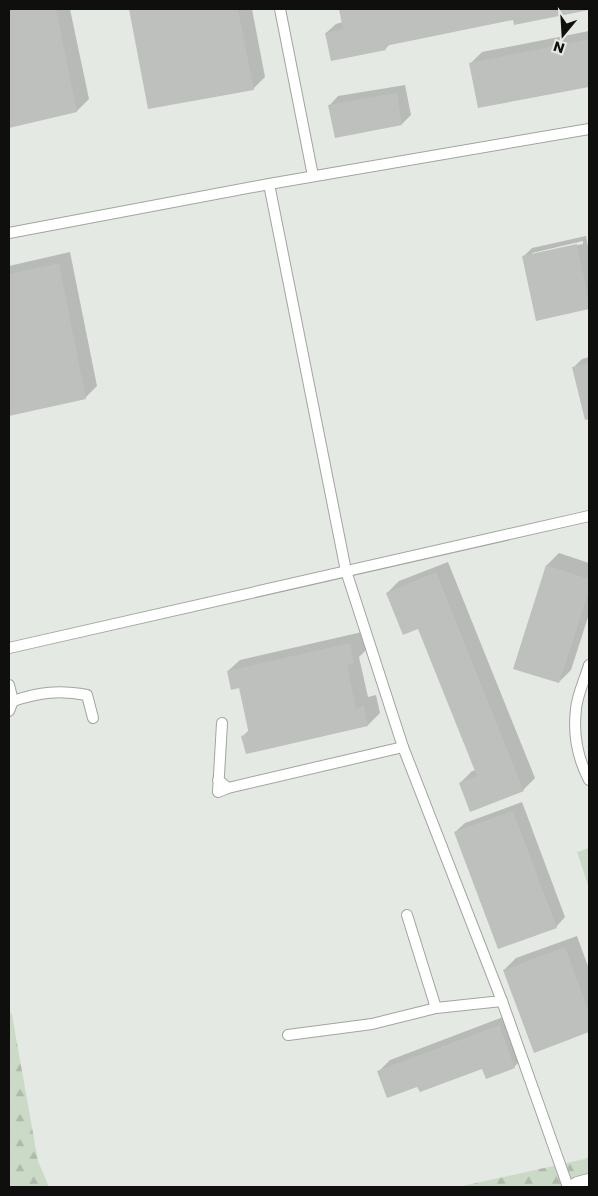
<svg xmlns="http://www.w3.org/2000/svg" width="598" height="1196" font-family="Poppins,sans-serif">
<defs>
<pattern id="forest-firs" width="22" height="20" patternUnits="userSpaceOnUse" patternTransform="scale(1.25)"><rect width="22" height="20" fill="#cbdac6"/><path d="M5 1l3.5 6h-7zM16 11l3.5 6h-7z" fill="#adbaa9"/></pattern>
</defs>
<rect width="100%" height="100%" fill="#e5e9e4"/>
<!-- forest -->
<g fill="url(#forest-firs)">
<polygon points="9,1010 12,1015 38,1161 49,1187 9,1187"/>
<polygon points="589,1158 589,1187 458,1187"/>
</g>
<!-- pitch -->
<polygon fill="#cbdac6" points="589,848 589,888 577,852"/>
<!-- shadow -->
<g fill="#0003" fill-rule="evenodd">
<polygon points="9,9 70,9 89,99 77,111 9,126"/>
<polygon points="130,9 252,9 265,77 253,89 149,108"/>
<polygon points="340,9 588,9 515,24 514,19 390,44 385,49 326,33 336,24 343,22"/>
<polygon points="589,31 589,86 479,106 470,64 482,52"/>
<polygon points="405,85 411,115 402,124 329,106 338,96"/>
<path d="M586,236l3,15v57l-52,11 -14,-62 9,-9zM583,241v3l-51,11v-2z"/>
<polygon points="70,252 97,386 85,398 9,415 9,266"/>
<polygon points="589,357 589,418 586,419 573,368 582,359"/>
<polygon points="559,553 589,563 589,614 571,670 559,682 547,565"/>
<polygon points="448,562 535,778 523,790 460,783 472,771 476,770 419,628 387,593 399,581"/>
<polygon points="362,632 366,650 359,657 368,697 376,695 380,713 368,725 247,752 243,736 250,729 240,686 228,671 240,660"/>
<polygon points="522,802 565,917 556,927 455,832 465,823"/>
<polygon points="577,936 589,969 589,1031 535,1051 504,970 516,958"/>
<polygon points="511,1014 526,1055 514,1067 483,1068 418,1085 378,1072 390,1060"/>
</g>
<!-- building -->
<g fill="#bdc0bc">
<polygon points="9,9 56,9 77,112 9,128"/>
<polygon points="129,9 238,9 254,90 148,109"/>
<polygon points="339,9 589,9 589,10 514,25 513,20 385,46 386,50 331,61 325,33 343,29"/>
<polygon points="589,39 589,87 478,108 469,63"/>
<polygon points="397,93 402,125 335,138 328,105"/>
<polygon points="577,244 589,302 589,309 536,321 522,256"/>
<polygon points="59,263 86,399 9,416 9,274"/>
<polygon points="589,363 589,419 585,420 572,367"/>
<polygon points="546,565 589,579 589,591 559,683 513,669"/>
<polygon points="436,572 524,791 470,812 459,783 477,776 418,629 403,635 386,593"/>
<polygon points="350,643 354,663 347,665 356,708 364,706 368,726 246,754 241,736 249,734 239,688 231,690 227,671"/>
<polygon points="513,811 557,928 498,949 454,832"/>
<polygon points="565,947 589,1012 589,1032 534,1053 503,970"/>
<polygon points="499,1025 515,1068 486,1079 482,1069 420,1092 417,1087 387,1098 377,1071"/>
</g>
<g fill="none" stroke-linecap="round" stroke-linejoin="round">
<defs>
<g id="service">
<polyline points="280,9 313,176"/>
<polyline points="269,184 589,129"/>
<polyline points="9,233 269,184 346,571 403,747 502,1001 568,1187"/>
<polyline points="9,648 589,516"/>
<path d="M589,665c-4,14 -12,30 -13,44 -3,25 2,50 13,71"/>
<polyline points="9,685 13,701 9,711"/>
<path d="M13,701c27,-9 46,-11 74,-6l6,23"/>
<polyline points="218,780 228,788 218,792 222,723"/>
<polyline points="228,788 403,747"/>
<polyline points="407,915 436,1008"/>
<polyline points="288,1035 372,1024 436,1008 502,1001"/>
</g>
<polyline id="minor" points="578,1187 589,1184"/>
</defs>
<!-- service casing -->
<use href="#service" stroke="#a1a5a0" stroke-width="12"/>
<!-- minor casing -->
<use href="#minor" stroke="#a1a5a0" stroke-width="22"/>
<!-- service -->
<use href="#service" stroke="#fff" stroke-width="10"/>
<!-- minor -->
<use href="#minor" stroke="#fff" stroke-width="20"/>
</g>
<!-- border -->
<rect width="598" height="1196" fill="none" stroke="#0f100e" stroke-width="20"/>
<!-- north arrow -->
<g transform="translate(563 35) rotate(198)" stroke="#e5e9e4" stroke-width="4" paint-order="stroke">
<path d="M0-4L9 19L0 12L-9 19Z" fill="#0f100e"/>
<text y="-8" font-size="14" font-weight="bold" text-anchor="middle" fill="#0f100e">N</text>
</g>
</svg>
